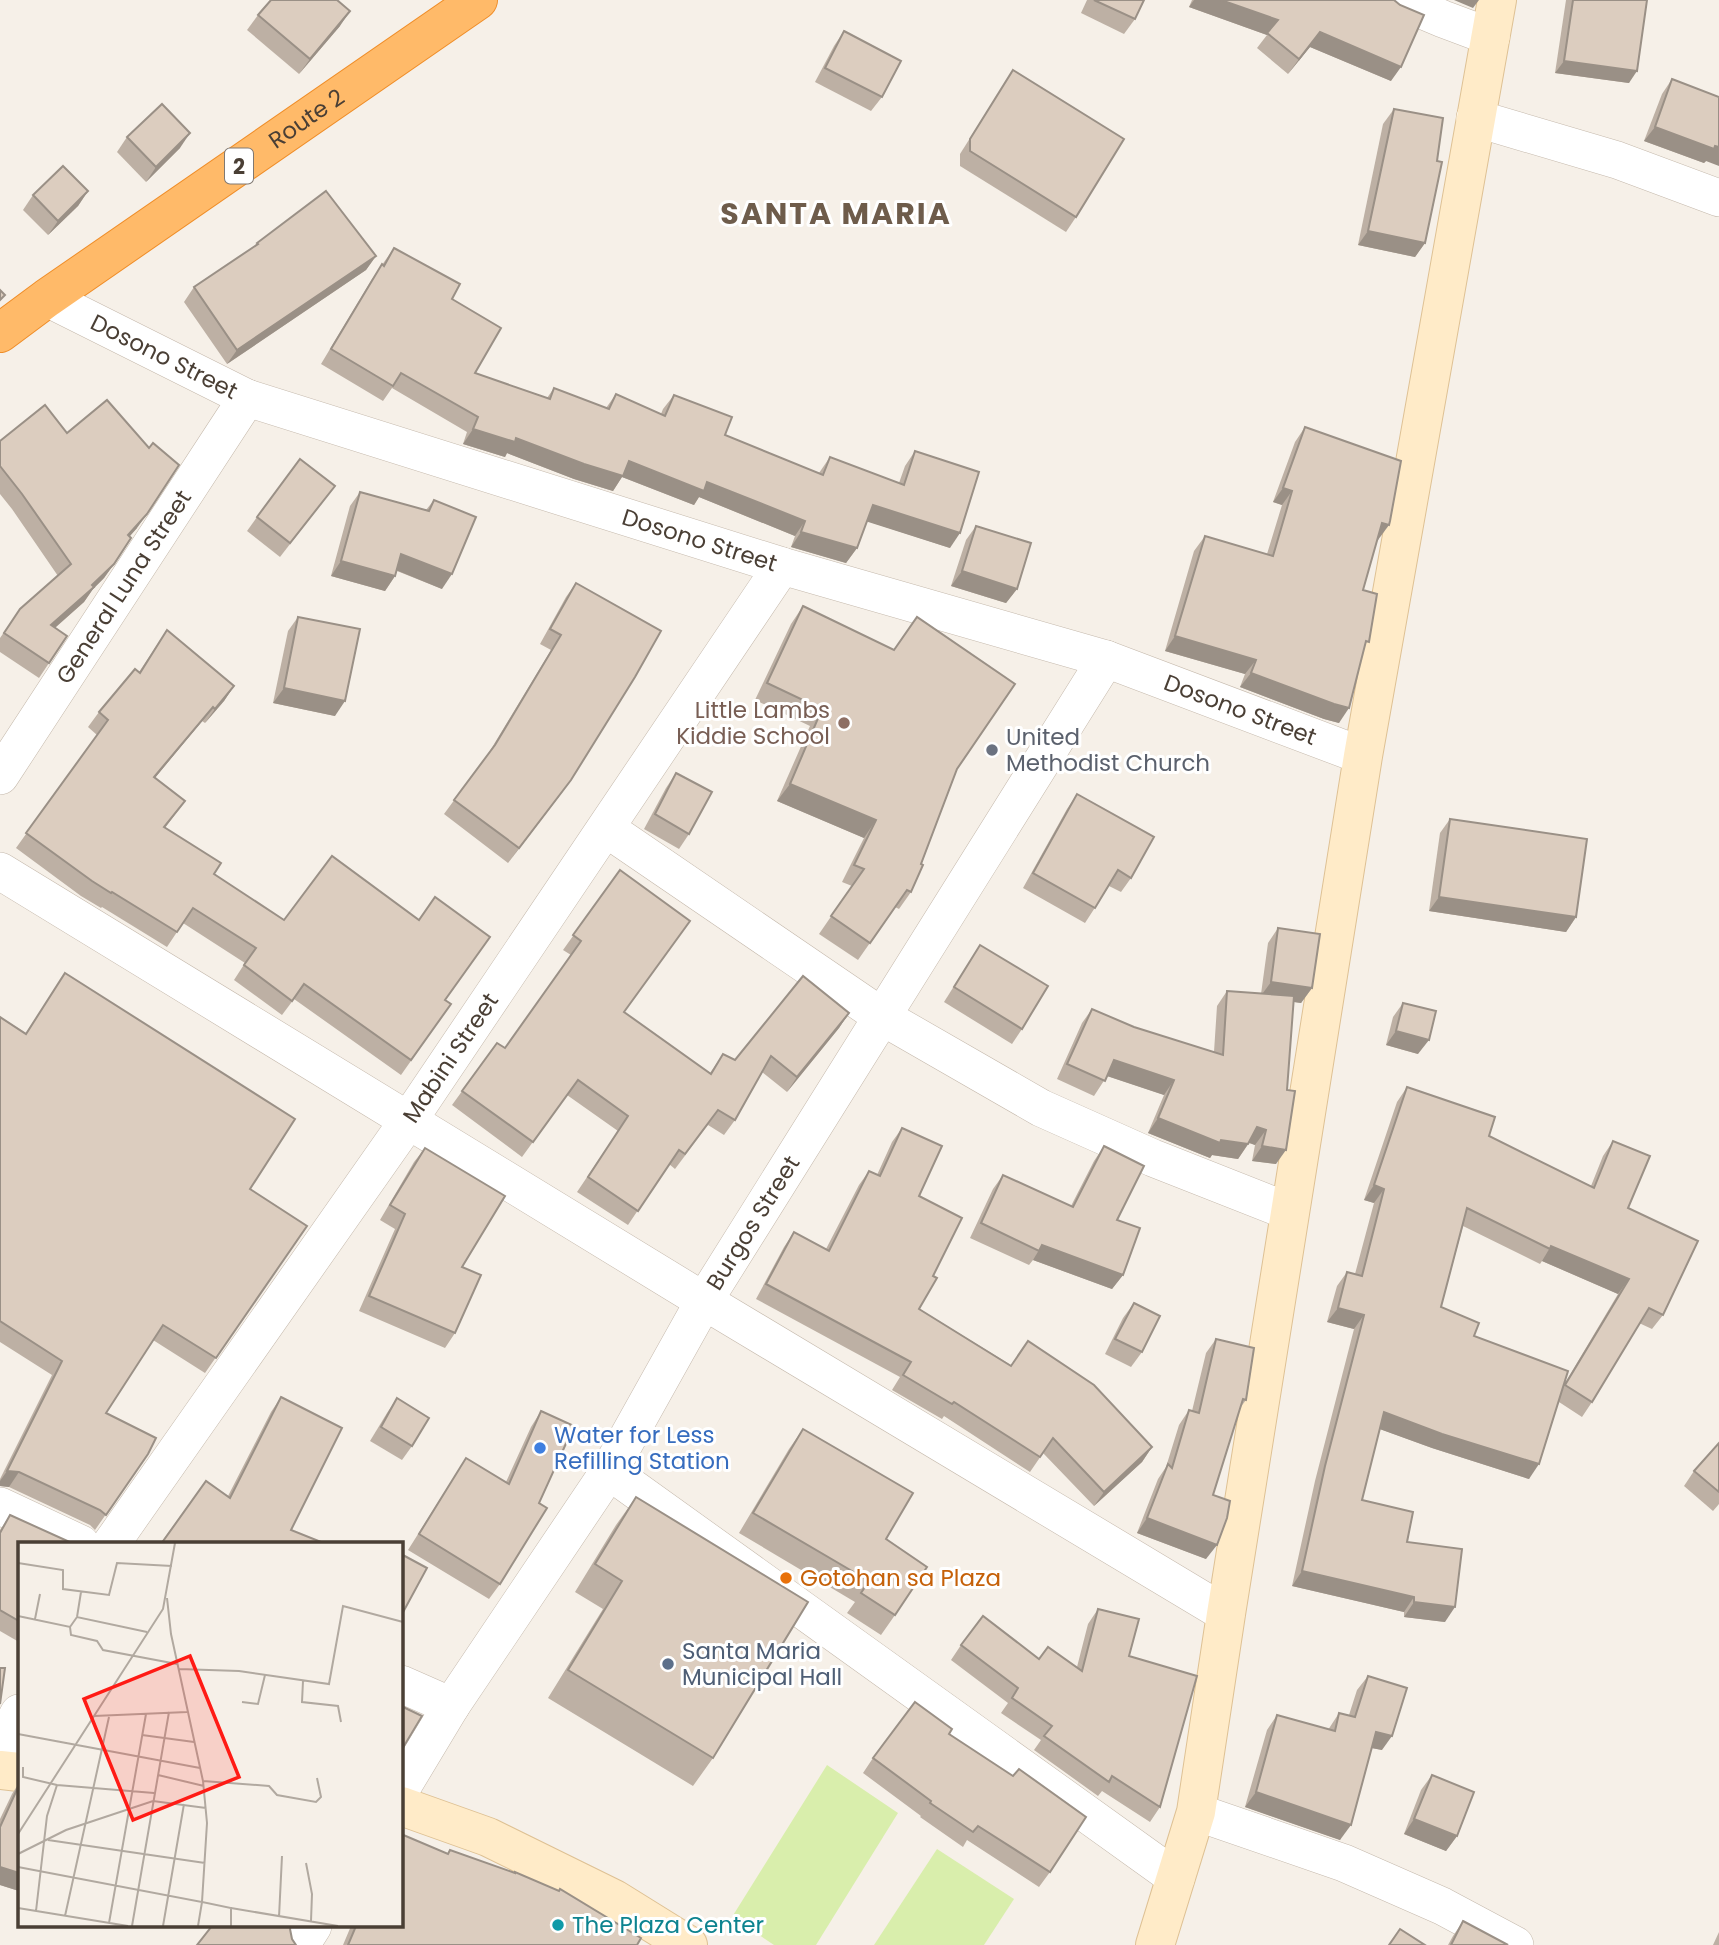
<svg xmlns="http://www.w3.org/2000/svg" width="1719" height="1945" font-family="Poppins,sans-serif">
<rect width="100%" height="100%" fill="#f6f0e8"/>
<!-- grass -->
<g fill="#d9eeac">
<polygon points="827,1765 898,1813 816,1945 774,1945 732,1917"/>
<polygon points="937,1849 1014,1899 984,1945 874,1945"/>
</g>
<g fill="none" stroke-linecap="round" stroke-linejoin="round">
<defs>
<g id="street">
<polyline points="1398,0 1443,19 1491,37"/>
<polyline points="1475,118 1617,160 1719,198"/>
<path id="s1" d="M47,298l200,100 535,168 324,93 257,97"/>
<path id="s2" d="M0,776l247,-378"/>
<polyline points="607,829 881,1016 1041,1108 1153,1158 1290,1212"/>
<polyline points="0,871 704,1301 1226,1614"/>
<polyline points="609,1471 1176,1878"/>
<polyline points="0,1506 81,1544"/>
<path id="s3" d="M111,1544l297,-423 374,-555"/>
<polyline points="401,1684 451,1706"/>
<polyline points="0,1749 19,1713"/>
<path id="s4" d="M401,1789l50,-83 158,-235 95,-170 402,-642"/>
<polyline points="1196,1812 1344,1863 1442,1906 1515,1945"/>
<polyline points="301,1945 313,1926"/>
</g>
<g id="secondary">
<polyline points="0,1770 19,1772"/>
<polyline points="401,1806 488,1837 614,1899 688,1945"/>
<polyline points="1155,1945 1196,1812 1226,1614 1363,756 1497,0"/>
</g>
<g id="highway">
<path id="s5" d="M0,333l47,-35 431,-298"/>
</g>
</defs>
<!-- street casing -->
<use href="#street" stroke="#c5b9ac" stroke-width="38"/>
<!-- secondary casing -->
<use href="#secondary" stroke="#dec194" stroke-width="40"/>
<!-- highway casing -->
<use href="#highway" stroke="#ef8d28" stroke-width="40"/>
<!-- street -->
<use href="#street" stroke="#fff" stroke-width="37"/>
<!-- secondary -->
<use href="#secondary" stroke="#ffebc8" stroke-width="38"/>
<!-- highway -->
<use href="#highway" stroke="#ffba69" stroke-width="38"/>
</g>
<!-- wall -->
<g fill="#bdb0a4" fill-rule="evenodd">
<polygon points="1087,0 1144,0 1135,19 1124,34 1081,13"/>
<polygon points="1192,0 1394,0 1391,81 1310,47 1288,74 1257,48 1267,35 1189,7"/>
<polygon points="1566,0 1647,0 1629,83 1555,73"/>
<polygon points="258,15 340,26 299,74 247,30"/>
<polygon points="844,31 882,97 871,111 815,82 834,46"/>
<polygon points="1013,70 1076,217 1066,232 960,166 960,154"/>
<polygon points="1672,79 1706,161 1704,163 1644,141 1662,94"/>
<polygon points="1394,109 1425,243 1415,257 1358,245 1383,124"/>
<polygon points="127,137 180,148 146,182 117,152"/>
<polygon points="88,191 78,206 48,235 23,210 33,195"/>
<polygon points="257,243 376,256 366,270 227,364 184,302 194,287 254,247"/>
<polygon points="394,248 452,299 475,373 547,398 554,388 606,408 616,394 661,414 663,409 674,395 725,435 819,473 830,457 899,483 905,466 915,451 950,548 867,521 857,548 846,563 791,547 795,536 699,497 694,505 622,477 613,491 574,479 507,453 505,457 463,444 467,432 392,388 383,401 321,364 372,279"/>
<polygon points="1305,427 1378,540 1377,540 1363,590 1364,649 1339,723 1324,719 1240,687 1245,674 1165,651 1194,551 1205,536 1267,554 1282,505 1273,502 1295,442"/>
<polygon points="0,441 137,528 130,536 114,564 104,578 93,589 84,602 55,628 49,663 39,678 0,652 0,638 20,609 58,576 12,509 0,494"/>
<polygon points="335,486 280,557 247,531 257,517"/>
<polygon points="360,492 426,510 434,500 442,589 397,571 395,576 385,591 331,576 350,506"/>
<polygon points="976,526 1017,589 1006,603 951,586 966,540"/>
<polygon points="576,583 560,795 508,863 444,814 488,754 551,650 540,644 566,597"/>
<polygon points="803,606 957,769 911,892 899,909 895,907 858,960 819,934 852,886 842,882 864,838 777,801 810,726 755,700 791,624"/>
<polygon points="298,617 335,716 273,703 288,631"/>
<polygon points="167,630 234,686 224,701 205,723 202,721 155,778 185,801 165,828 214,874 284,920 445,1000 451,1004 401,1075 294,999 282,1015 234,980 245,963 183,923 167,947 102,907 101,908 81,896 16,848 97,735 88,727 99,712 139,672"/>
<polygon points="676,773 689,834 679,849 644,829 666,788"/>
<polygon points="1077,794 1131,878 1121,892 1109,886 1085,923 1023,888 1067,809"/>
<polygon points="1450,819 1576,917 1566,932 1429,911 1440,833"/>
<polygon points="620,870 624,1012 710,1073 723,1054 735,1060 849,1013 839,1028 787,1092 762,1072 735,1120 724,1135 708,1125 675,1169 669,1164 628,1225 577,1192 618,1131 567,1095 522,1157 452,1105 497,1043 505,1048 571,955 563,950"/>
<polygon points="1278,928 1312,988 1301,1003 1294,1002 1276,1164 1252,1161 1255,1145 1249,1143 1238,1159 1212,1155 1210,1158 1148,1133 1164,1095 1107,1076 1094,1096 1057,1079 1082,1023 1092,1009 1134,1027 1214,1052 1217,1006 1227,991 1261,994 1268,943"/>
<polygon points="980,945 1022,1029 1012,1044 944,1002"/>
<polygon points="65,973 250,1189 307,1226 205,1373 153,1340 106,1413 148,1454 95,1530 90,1525 9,1487 0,1486 0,1479 52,1375 0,1342 0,1017 26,1033"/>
<polygon points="1403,1003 1418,1054 1386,1045 1393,1017"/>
<path d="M1407,1087l82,49 102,50 12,-30 10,-15 15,67 35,107 -11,14 -13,-6 -47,79 -10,15 -23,-15 -30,77 -97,-31 -52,-19 -18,71 45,42 38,80 -41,-5v-5l-112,-26 23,-105 39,-152 -27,-7 10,-36 10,-14 8,2 19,-71 -10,-3 33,-98zM1463,1226l77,38 2,-3 76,33 -53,89 -91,-47 -33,-29z"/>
<polygon points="902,1128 919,1196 933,1276 919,1309 1011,1365 1152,1447 1142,1462 1094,1506 1043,1453 1030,1472 944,1416 942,1419 892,1390 900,1377 756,1299 784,1247 794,1232 826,1249 859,1185 869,1171 877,1175 892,1142"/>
<polygon points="1104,1146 1117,1220 1123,1275 1112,1289 1033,1260 1029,1265 970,1238 993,1189 1003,1175 1071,1206 1094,1161"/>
<polygon points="425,1148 462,1267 455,1333 445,1348 359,1311 395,1229 380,1220 414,1162"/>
<polygon points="1134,1303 1142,1352 1131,1367 1105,1354 1123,1318"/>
<polygon points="1216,1339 1246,1400 1240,1408 1213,1495 1206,1559 1137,1533 1158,1479 1166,1467 1179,1425 1189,1410 1192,1411 1206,1353"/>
<polygon points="281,1397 291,1530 326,1544 160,1544 206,1481 228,1496 271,1412"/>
<polygon points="397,1398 412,1446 402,1460 370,1441 387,1413"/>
<polygon points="541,1411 500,1584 489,1599 408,1550 466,1458 506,1482 531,1427"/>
<polygon points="803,1429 886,1539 895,1615 881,1635 847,1613 855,1602 739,1533 789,1449"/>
<polygon points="1719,1443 1719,1504 1713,1511 1684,1486 1694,1471"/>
<polygon points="636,1497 713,1758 693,1786 548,1698 603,1609 575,1592 616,1525"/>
<polygon points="10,1515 19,1544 19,1642 0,1631 0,1530"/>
<polygon points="1098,1609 1129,1656 1160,1807 1150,1822 1102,1791 1098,1796 1034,1750 1041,1740 1001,1713 1008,1703 951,1660 961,1645 1039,1659 1077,1667 1088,1624"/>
<polygon points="1368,1676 1382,1750 1372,1748 1340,1840 1245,1807 1267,1730 1277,1715 1328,1730 1339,1713 1349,1715 1357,1690"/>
<polygon points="949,1734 1013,1776 1050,1872 1039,1887 967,1840 963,1847 920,1817 921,1816 863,1773 873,1758"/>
<polygon points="1432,1775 1457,1836 1446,1851 1404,1834 1421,1790"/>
<polygon points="19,1783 19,1891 0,1885 0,1819 12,1794"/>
<polygon points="450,1850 637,1945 343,1945 351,1926 401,1926"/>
<polygon points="1463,1921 1508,1945 1448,1945 1453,1936"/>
<polygon points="1719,1932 1719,1945 1713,1945"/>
</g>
<!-- shaded-wall -->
<g fill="#9a9086">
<polygon points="1194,0 1221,0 1278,20 1267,35 1189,7"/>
<polygon points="1454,0 1479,0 1473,8"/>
<polygon points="350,11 340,26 299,74 310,59"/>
<polygon points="1320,32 1401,67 1391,81 1310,47 1288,74 1299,59"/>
<polygon points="1564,61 1637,71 1629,83 1555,73"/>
<polygon points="1655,127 1719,147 1719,166 1706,161 1704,163 1644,141"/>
<polygon points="190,133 180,148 146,182 156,167"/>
<polygon points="88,191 78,206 48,235 58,221"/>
<polygon points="1368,231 1425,243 1415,257 1358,245"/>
<polygon points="376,256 366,270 227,364 237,350"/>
<polygon points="473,429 629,461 707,482 805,521 795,536 699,497 694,505 622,477 613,491 574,479 507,453 505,457 463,444"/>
<polygon points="1283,488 1292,491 1282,505 1273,502"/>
<polygon points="873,505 960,533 950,548 862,520"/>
<polygon points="147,514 137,528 118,549 128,535"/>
<polygon points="1382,523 1389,525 1378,540 1371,538"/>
<polygon points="801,532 857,548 846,563 791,547"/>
<polygon points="401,554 452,574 442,589 391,568"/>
<polygon points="341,561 395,576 385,591 331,576"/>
<polygon points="114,564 104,578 93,589 84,602 41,640 51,625"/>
<polygon points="962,571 1017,589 1006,603 951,586"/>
<polygon points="1175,636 1256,660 1245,674 1165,651"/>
<polygon points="1251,673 1349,708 1339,723 1324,719 1240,687"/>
<polygon points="234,686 224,701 205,723 215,709"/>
<polygon points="284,688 345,701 335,716 273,703"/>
<polygon points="213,707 202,721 144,791 154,777"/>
<polygon points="571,780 560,795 508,863 519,848"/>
<polygon points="790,784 876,820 864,838 777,801"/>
<polygon points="1439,897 1576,917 1566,932 1429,911"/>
<polygon points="1271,982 1312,988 1301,1003 1260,997"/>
<polygon points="849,1013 839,1028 787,1092 797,1077"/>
<polygon points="1396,1031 1429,1040 1418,1054 1386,1045"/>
<polygon points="1114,1060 1174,1080 1164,1095 1104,1075"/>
<polygon points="1158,1118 1248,1144 1238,1159 1212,1155 1210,1158 1148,1133"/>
<polygon points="1257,1127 1266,1130 1255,1145 1247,1142"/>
<polygon points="1262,1146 1286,1150 1276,1164 1252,1161"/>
<polygon points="1374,1185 1384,1189 1374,1203 1364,1200"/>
<polygon points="1042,1245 1123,1275 1112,1289 1033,1260"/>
<polygon points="1551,1246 1629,1279 1618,1294 1542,1261"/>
<polygon points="1338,1308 1364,1315 1354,1329 1327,1322"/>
<polygon points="1384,1412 1539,1464 1529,1479 1432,1448 1374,1427"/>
<polygon points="1152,1447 1142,1462 1094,1506 1104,1492"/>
<polygon points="7,1471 19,1472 9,1487 0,1486 0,1481"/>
<polygon points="1147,1518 1217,1545 1206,1559 1137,1533"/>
<polygon points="1302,1571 1414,1597 1404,1612 1292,1586"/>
<polygon points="1414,1602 1455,1607 1445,1622 1404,1617"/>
<polygon points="1376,1732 1392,1736 1382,1750 1366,1747"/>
<polygon points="1256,1792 1351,1825 1340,1840 1245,1807"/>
<polygon points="1414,1819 1457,1836 1446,1851 1404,1834"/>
<polygon points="0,1867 19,1873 19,1891 0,1885"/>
</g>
<!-- building -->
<g fill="#dccdbf" stroke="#9a9086" stroke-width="2">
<polygon points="271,0 337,0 350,11 310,59 258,15"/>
<polygon points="1094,0 1144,0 1135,19"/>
<polygon points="1221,0 1394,0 1400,5 1424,15 1401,67 1320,32 1299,59 1267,33 1278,20"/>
<polygon points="1573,0 1647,0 1637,71 1564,61"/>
<polygon points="844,31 901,61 882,97 825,68"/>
<polygon points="1013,70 1124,139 1076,217 970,151 970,139"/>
<polygon points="1672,79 1719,97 1719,147 1715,146 1714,149 1655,127"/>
<polygon points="162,104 190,133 156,167 127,137"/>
<polygon points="1394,109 1443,118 1437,161 1442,162 1425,243 1368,231"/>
<polygon points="63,166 88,191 58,221 33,195"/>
<polygon points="326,191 376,256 237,350 194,287 258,244 257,243"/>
<polygon points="394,248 460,284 452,299 501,328 475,373 550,399 554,388 609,409 616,394 665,416 674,395 732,417 725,435 823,475 830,457 904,485 915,451 979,472 960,533 873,505 857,548 801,532 805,521 707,482 704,491 629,461 623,476 584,464 516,438 515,442 473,429 478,417 401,373 393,386 331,349 382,264 384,266"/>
<polygon points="0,290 5,295 0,300"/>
<polygon points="107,400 149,448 153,443 179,465 147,514 128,535 131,538 114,564 92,585 94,587 51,625 67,636 49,663 4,633 20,609 71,564 22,494 0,466 0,441 45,405 67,433"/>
<polygon points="1305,427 1401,461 1390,521 1389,525 1382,523 1363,590 1377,594 1369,642 1366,641 1349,708 1334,704 1251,673 1256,660 1175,636 1205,536 1273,556 1292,491 1283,488"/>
<polygon points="300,459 335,486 290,543 257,517"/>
<polygon points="360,492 429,511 434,500 476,517 452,574 401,554 395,576 341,561"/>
<polygon points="976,526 1031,543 1017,589 962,571"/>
<polygon points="576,583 661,631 635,677 571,780 519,848 454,800 495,745 561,635 550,629"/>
<polygon points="803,606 894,650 917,617 1015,684 957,769 921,864 923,865 911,892 907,890 870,943 831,916 864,869 854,865 876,820 790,784 822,709 767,683"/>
<polygon points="298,617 360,629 345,701 284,688"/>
<polygon points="167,630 234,686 215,709 213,707 154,777 185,801 164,827 221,863 214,874 284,920 332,856 419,920 435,897 490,937 445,1000 451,1004 411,1060 304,984 292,1001 244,965 256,948 193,908 177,932 112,892 111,893 92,881 26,833 108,720 99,712 135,669 140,673"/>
<polygon points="676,773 712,792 689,834 655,814"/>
<polygon points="1077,794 1154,837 1131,878 1118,870 1095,908 1033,873"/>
<polygon points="1450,819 1587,839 1576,917 1439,897"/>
<polygon points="620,870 690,921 624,1012 711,1074 723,1054 735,1060 803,976 849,1013 797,1077 771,1056 735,1120 718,1110 685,1154 679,1150 638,1211 588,1177 628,1116 578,1080 533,1142 462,1091 497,1043 505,1048 581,941 573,935"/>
<polygon points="1278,928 1320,934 1312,988 1271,982"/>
<polygon points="980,945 1048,986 1022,1029 954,987"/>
<polygon points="65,973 295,1119 250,1189 307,1226 216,1358 163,1325 106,1413 156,1438 148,1454 106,1515 100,1510 19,1472 7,1471 62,1361 0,1321 0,1017 26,1034"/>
<polygon points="1227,991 1294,996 1287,1090 1295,1091 1286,1150 1262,1146 1266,1130 1257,1127 1248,1144 1221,1140 1220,1143 1158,1118 1174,1080 1114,1060 1105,1081 1067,1064 1092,1009 1134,1027 1223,1055"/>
<polygon points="1403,1003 1436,1011 1429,1040 1396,1031"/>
<polygon points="1407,1087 1495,1117 1489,1136 1594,1188 1613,1141 1650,1156 1628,1208 1698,1241 1663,1315 1649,1308 1592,1402 1565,1385 1629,1279 1551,1246 1550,1249 1467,1208 1441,1307 1479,1323 1474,1336 1568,1371 1539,1464 1442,1434 1384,1412 1362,1500 1413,1512 1407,1542 1462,1549 1455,1607 1414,1602 1414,1597 1302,1571 1325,1466 1364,1315 1338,1308 1347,1272 1362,1276 1384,1189 1374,1185"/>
<polygon points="902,1128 942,1146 919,1196 962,1218 933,1276 937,1278 919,1309 1011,1366 1028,1341 1094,1385 1152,1447 1104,1492 1053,1438 1040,1457 954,1402 952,1404 903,1375 911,1362 766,1284 794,1232 829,1251 869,1171 880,1176"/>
<polygon points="1104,1146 1144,1166 1117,1220 1140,1228 1123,1275 1042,1245 1039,1251 981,1223 1003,1175 1073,1207"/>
<polygon points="425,1148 505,1196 462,1267 481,1275 455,1333 369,1296 405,1214 390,1205"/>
<polygon points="1134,1303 1160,1316 1142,1352 1115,1339"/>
<polygon points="1216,1339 1254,1348 1246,1400 1243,1399 1213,1495 1230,1501 1227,1518 1217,1545 1147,1518 1168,1464 1172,1468 1189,1410 1199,1413"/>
<polygon points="281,1397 342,1428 291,1530 326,1544 161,1544 206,1481 230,1498"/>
<polygon points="397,1398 429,1418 412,1446 381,1427"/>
<polygon points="541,1411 574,1426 539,1503 547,1508 500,1584 419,1534 466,1458 509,1484"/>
<polygon points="803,1429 913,1493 886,1539 927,1567 895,1615 861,1593 869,1581 753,1513"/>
<polygon points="1719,1443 1719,1492 1694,1471"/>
<polygon points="636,1497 808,1602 713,1758 568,1670 622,1581 595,1564"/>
<polygon points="10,1515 74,1544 19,1544 19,1621 0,1610 0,1533"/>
<polygon points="401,1554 427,1568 401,1616"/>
<polygon points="1098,1609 1139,1619 1129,1656 1197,1676 1160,1807 1112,1776 1109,1782 1044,1736 1052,1726 1012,1698 1018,1688 961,1645 983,1616 1039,1659 1048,1647 1082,1671"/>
<polygon points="0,1668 5,1668 0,1704"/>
<polygon points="1368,1676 1407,1688 1392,1736 1376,1732 1351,1825 1256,1792 1277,1715 1335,1731 1339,1713 1355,1717"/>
<polygon points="915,1702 952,1729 949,1734 1013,1776 1019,1769 1086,1817 1050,1872 978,1826 973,1832 930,1803 931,1801 873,1758"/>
<polygon points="401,1706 422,1716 401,1751"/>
<polygon points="1432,1775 1474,1792 1457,1836 1414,1819"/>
<polygon points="19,1785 19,1873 0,1867 0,1827"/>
<polygon points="401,1834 448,1854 450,1850 515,1873 515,1872 559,1891 560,1889 641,1938 637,1945 348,1945 356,1926 401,1926"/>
<polygon points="1463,1921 1508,1945 1451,1945"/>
<polygon points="212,1926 291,1926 290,1929 292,1939 296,1945 197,1945"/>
<polygon points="1400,1929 1425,1945 1389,1945"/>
</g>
<!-- markers -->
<circle fill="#8d6e63" stroke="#fff" stroke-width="2.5" cx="844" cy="723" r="7"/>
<circle fill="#6b7280" stroke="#fff" stroke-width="2.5" cx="992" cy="750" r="7"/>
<circle fill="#3f7fe0" stroke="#fff" stroke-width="2.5" cx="540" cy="1448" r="7"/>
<circle fill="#e8710a" stroke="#fff" stroke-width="2.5" cx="786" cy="1578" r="7"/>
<circle fill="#5c6f8a" stroke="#fff" stroke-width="2.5" cx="668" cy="1664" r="7"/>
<circle fill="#0f9aa8" stroke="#fff" stroke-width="2.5" cx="558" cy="1925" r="7"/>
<g text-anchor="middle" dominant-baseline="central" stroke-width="6" stroke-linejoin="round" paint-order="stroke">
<!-- shield labels -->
<rect fill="#fff" stroke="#807972" stroke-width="2" x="225" y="148.5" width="28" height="35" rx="5"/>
<g font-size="21" font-weight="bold" fill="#4a3f35">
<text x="239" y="166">2</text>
</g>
<!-- street labels -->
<g font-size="23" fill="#4a3f35" stroke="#fff">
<text stroke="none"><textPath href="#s5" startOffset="374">Route 2</textPath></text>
<text stroke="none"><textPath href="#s1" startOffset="131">Dosono Street</textPath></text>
<text stroke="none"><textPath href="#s1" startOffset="698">Dosono Street</textPath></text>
<text stroke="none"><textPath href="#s2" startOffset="226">General Luna Street</textPath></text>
<text stroke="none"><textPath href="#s1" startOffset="1265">Dosono Street</textPath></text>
<text stroke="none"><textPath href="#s3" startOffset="593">Mabini Street</textPath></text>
<text stroke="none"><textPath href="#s4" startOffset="667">Burgos Street</textPath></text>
</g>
<!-- education labels -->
<g font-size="23" fill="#785e54" stroke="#fff" text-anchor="end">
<text x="830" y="710">Little Lambs<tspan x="830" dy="26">Kiddie School</tspan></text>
</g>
<!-- worship labels -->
<g font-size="23" fill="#5b616d" stroke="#fff" text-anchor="start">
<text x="1006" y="737">United<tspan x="1006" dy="26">Methodist Church</tspan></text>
</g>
<!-- shop labels -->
<g font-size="23" fill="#366cbe" stroke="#fff" text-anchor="start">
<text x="554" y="1435">Water for Less<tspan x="554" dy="26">Refilling Station</tspan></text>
</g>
<!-- food labels -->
<g font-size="23" fill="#c56008" stroke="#fff" text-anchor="start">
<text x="800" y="1578">Gotohan sa Plaza</text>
</g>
<!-- service labels -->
<g font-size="23" fill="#4e5e75" stroke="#fff" text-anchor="start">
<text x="682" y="1651">Santa Maria<tspan x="682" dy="26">Municipal Hall</tspan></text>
</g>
<!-- culture labels -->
<g font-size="23" fill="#0d838f" stroke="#fff" text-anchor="start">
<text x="572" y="1925">The Plaza Center</text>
</g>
<!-- district labels -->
<g font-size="30" font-weight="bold" letter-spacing="2" fill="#6e5c4b" stroke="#fff">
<text x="836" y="213">SANTA MARIA</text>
</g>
</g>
<!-- overview -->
<g transform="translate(18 1542)">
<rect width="385" height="385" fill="#f6f0e8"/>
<path fill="none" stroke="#b1a9a0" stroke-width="2" d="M0,21l45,7v19l46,6 8,-32 55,3M149,56l4,36 32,147 4,42 -5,79 29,6v18M0,74l52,11 7,-10 70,15M59,75l4,-25M17,77l5,-25M52,85l1,8 26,6 6,9 74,14M161,127l60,2 90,13 14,-78 60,16M285,139l-1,21 36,4 3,16M224,160l16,2 7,-29M76,174l93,-4M0,192l182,34M124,193l52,7M5,225v10l34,8 97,8M140,233l46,11M185,239l66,5 8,9 39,7 5,-5 -4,-19M0,292l145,-225 12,-66M30,298l157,23M0,312l48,-24 87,-29 53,7M288,321l6,31 -1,27M0,325l184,35 -4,24M0,366l110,18M213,366l107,18M18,369l11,-95 10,-31M47,374l44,-199M261,375l3,-61M91,381l37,-209M114,384l37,-214M145,384l21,-122"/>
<path fill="#ff1b15" fill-opacity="0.15" stroke="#ff1b15" stroke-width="3.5" d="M172,114l49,121 -106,43 -49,-121z"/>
<rect width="385" height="385" fill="none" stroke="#4a3f35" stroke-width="3.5"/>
</g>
</svg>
